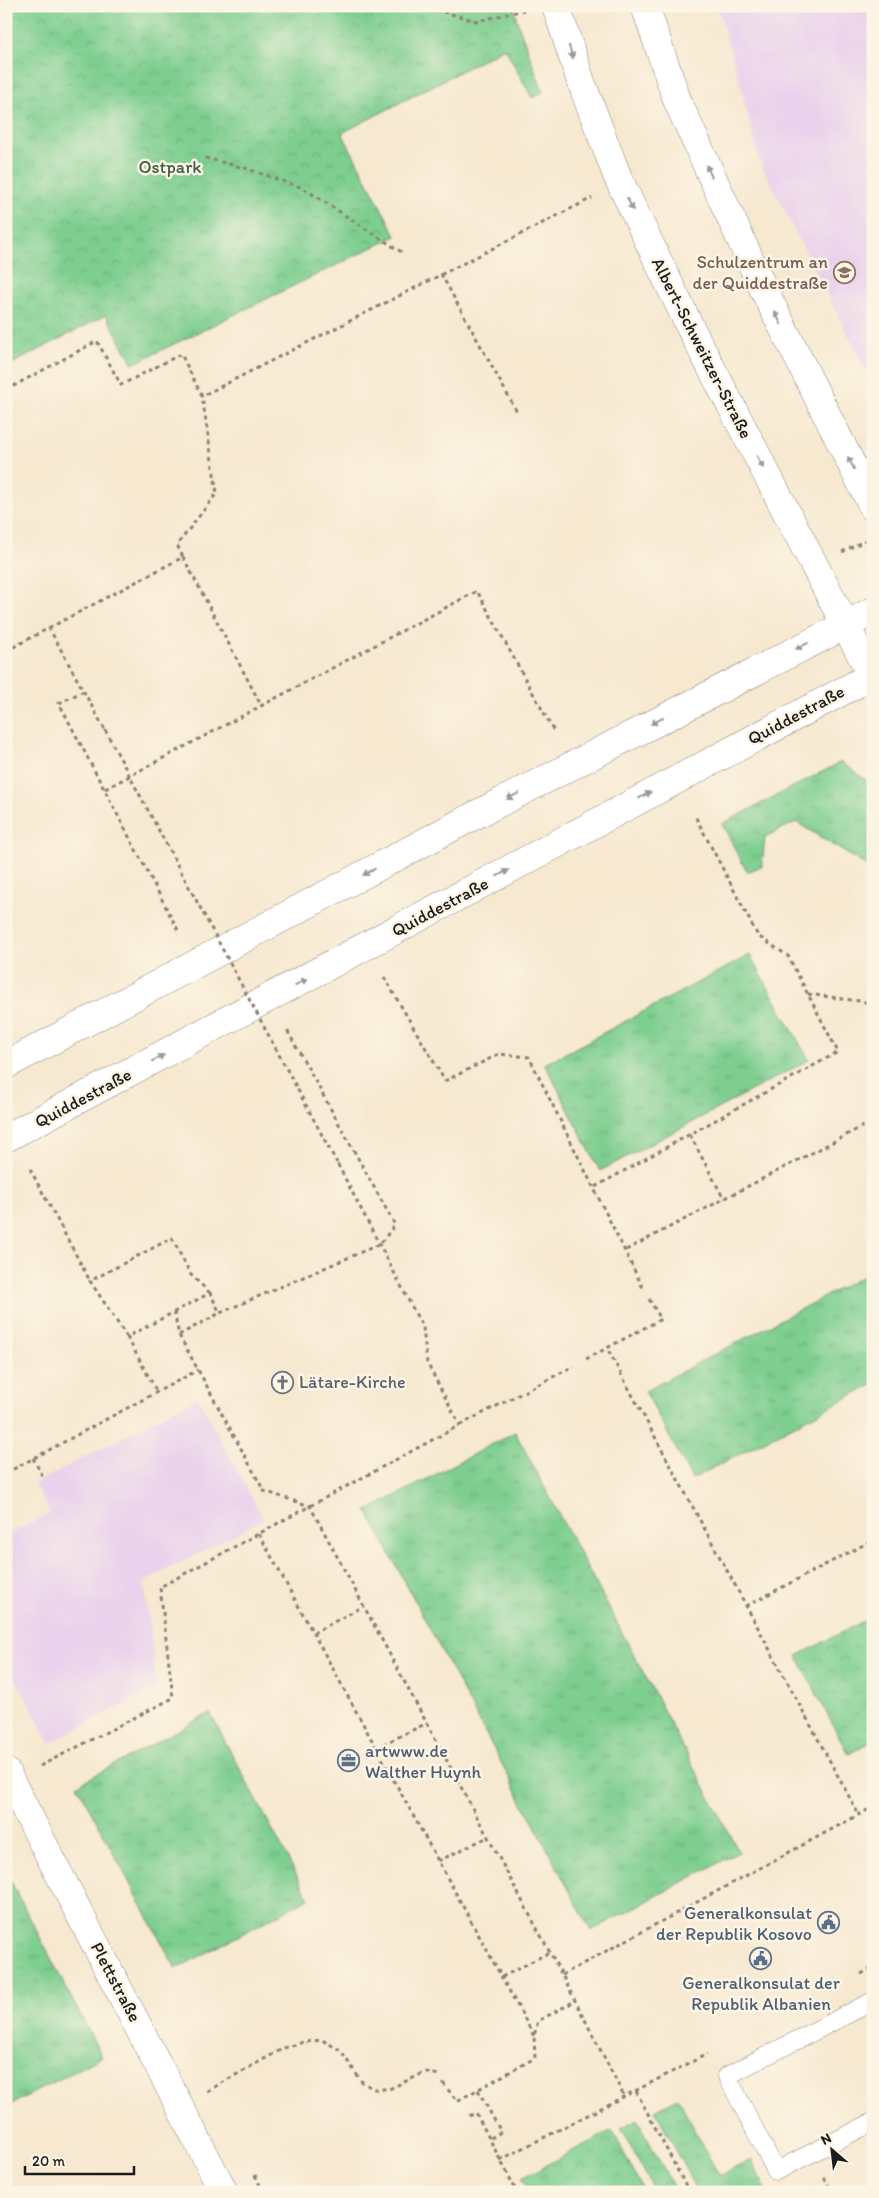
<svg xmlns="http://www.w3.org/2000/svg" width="879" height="2198" font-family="Itim,sans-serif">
<defs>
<pattern id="grass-tufts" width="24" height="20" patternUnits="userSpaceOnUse" patternTransform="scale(1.25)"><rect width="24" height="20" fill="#7dce8f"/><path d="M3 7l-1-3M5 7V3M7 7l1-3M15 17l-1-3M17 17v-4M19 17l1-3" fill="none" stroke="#6bb07b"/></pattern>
<pattern id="park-crowns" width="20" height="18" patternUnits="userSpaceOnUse" patternTransform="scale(1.25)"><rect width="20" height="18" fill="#7dce8f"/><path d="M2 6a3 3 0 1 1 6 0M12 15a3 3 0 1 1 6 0" fill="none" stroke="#6bb07b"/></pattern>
</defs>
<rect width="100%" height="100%" fill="#fcf5e5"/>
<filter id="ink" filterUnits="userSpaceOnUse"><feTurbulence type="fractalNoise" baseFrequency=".02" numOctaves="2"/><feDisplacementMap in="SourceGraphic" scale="10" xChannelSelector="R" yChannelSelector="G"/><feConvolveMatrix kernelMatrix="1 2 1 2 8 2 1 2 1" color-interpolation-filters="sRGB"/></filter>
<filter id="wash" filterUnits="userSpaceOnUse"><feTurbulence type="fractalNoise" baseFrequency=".0096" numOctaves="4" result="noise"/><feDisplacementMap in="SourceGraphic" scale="20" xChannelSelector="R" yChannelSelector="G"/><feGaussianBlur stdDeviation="1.12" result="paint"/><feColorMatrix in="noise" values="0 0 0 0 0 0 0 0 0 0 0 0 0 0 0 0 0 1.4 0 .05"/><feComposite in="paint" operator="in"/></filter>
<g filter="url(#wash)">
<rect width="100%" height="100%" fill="#f7e8d0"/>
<!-- built -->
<g fill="#ead1ec">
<polygon points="717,6 873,6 873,384 759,160 737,72"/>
<polygon points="198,1397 263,1519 144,1582 157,1687 50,1743 6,1660 6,1536 50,1513 34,1484"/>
</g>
<!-- grass -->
<g fill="url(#grass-tufts)" stroke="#4c7556">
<polygon points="841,762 873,785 873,870 796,822 765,837 762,866 747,872 722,824"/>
<polygon points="750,955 809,1060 600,1171 545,1064"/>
<polygon points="873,1271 873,1384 692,1479 645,1391"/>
<polygon points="515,1432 739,1852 591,1931 367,1511"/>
<polygon points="210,1713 309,1898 176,1969 77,1785"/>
<polygon points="6,1872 102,2057 6,2107"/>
<polygon points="678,2098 719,2176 751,2160 767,2192 698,2192 655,2110"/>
<polygon points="637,2119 676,2192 655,2192 621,2128"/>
</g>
<!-- park -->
<g fill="url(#park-crowns)" stroke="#4c7556">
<polygon points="6,6 514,6 517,21 543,92 532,98 505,48 342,133 396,236 133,364 106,315 6,367"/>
<polygon points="873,1616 873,1741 848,1754 797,1656"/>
<polygon points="612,2130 644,2192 529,2192 522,2178"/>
</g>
</g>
<g filter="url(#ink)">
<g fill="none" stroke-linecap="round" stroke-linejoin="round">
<defs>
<polyline id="lane" points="873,2001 727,2076 776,2171 873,2122"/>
<polyline id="street" points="6,1772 224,2192"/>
<g id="secondary">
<polyline points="556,6 580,79 618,178 689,325 873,678"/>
<polyline points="645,6 677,100 761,284 873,507"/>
<polyline points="6,1065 464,821 873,611"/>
<polyline points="6,1138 873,675"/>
</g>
</defs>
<!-- lane casing -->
<use href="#lane" stroke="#8a8276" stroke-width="19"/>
<!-- street casing -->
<use href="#street" stroke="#8a8276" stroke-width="29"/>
<!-- secondary casing -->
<use href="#secondary" stroke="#8a8276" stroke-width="29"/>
<!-- path -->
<g stroke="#8a8276" stroke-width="3" stroke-dasharray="4 4" stroke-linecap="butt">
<polyline points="420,6 477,21 524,10"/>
<polyline points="205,158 245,168 303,188 403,253"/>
<polyline points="441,274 517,412"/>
<polyline points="6,390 97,341 121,385 181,354 202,396 592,198"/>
<polyline points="842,552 866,540"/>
<polyline points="183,557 261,705"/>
<polyline points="49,628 183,557 177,545 217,493 202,396"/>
<polyline points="6,651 49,628 105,730"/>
<polyline points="84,691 59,703 179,932"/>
<polyline points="105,789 477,591 555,733"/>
<polyline points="384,977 445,1081 499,1054 529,1057 643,1288"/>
<polyline points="808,994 866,1002 873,1014"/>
<polyline points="690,1135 724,1199"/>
<polyline points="30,1169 90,1281"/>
<polyline points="595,1187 838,1052 788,956 758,936 694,814"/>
<polyline points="626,1250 873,1121"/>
<polyline points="210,1293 191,1275 172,1238 90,1281 127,1337 210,1293 220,1313 380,1244 395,1225 287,1030"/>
<polyline points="649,1299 661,1319 607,1348 859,1815"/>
<polyline points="174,1312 179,1335 264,1491 310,1506 562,1975 624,2096"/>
<polyline points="179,1335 220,1313"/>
<polyline points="127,1337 157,1392"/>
<polyline points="586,1359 607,1348"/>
<polyline points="460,1425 574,1366"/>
<polyline points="33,1458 44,1479"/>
<polyline points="6,1473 198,1370"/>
<polyline points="259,1534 534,2036"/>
<polyline points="746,1606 873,1540"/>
<polyline points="313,1633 364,1606"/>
<polyline points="376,1748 427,1723"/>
<polyline points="40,1766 173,1698 160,1587 460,1425 427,1363 423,1328 337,1163"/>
<polyline points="438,1861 488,1837"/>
<polyline points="861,1974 873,1968"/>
<polyline points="562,1975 873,1807"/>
<polyline points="502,1977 550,1952"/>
<polyline points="443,2083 457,2101 535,2058 534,2036 538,2021 575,2001"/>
<polyline points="478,2090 501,2132 489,2139"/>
<polyline points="207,2091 284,2048 304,2042 322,2040 340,2050 362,2082 374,2089 389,2089 426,2072 439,2075"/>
<polyline points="636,2091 689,2192"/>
<polyline points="469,2116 476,2113 517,2192"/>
<polyline points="500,2160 707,2054"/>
<polyline points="255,2175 263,2192"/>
<polyline points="824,2177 832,2192"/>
</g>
<!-- lane -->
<use href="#lane" stroke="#fff" stroke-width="18"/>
<!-- street -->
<use href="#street" stroke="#fff" stroke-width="28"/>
<!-- secondary -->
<use href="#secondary" stroke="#fff" stroke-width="28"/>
<!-- path-bridge -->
<polyline stroke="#8a8276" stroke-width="3" stroke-dasharray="4 4" stroke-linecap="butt" points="105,730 337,1163"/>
</g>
<!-- one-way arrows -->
<defs><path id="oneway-solid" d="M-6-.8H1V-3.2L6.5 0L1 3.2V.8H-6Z" transform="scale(1.25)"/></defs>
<g fill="#999">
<use href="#oneway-solid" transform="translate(571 52) rotate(72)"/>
<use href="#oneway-solid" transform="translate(709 171) rotate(-115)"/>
<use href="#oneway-solid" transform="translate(630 204) rotate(64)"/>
<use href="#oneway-solid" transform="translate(778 318) rotate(-117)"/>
<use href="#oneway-solid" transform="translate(760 462) rotate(63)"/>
<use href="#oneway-solid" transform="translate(851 463) rotate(-117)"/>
<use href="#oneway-solid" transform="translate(802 646) rotate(154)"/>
<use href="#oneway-solid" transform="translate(657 721) rotate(153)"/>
<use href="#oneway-solid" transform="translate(645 795) rotate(-28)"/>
<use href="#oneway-solid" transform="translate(513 796) rotate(153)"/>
<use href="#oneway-solid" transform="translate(369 872) rotate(152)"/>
<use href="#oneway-solid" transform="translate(503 873) rotate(-28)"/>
<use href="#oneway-solid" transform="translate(301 982) rotate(-28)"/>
<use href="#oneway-solid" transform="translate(158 1058) rotate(-28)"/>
</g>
</g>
<!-- icons -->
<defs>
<symbol id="school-ring" viewBox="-11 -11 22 22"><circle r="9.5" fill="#fcf5e5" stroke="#8d6e63" stroke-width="1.5"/><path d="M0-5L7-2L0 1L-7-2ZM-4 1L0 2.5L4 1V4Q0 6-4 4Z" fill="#8d6e63"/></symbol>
<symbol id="church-ring" viewBox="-11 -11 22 22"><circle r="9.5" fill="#fcf5e5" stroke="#6b7280" stroke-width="1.5"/><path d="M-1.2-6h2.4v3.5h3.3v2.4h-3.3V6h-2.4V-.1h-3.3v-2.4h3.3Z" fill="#6b7280"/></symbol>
<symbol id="office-ring" viewBox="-11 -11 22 22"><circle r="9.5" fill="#fcf5e5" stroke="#5c6f8a" stroke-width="1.5"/><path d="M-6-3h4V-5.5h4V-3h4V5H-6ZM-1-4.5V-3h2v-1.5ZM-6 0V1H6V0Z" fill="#5c6f8a"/></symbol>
<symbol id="civic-ring" viewBox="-11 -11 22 22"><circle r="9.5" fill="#fcf5e5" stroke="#5c6f8a" stroke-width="1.5"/><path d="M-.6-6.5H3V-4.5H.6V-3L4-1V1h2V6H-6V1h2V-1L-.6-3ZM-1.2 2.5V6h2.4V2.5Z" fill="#5c6f8a"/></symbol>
</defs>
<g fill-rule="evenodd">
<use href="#school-ring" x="832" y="260" width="25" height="25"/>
<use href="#church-ring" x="270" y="1370" width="25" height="25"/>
<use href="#office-ring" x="336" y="1748" width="25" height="25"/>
<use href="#civic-ring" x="816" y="1910" width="25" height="25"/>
<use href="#civic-ring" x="748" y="1946" width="25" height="25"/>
</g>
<g text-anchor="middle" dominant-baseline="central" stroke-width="5" stroke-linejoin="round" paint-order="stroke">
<!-- park labels -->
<g font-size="18" fill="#3e5a44" stroke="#fcf5e5">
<text x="170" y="167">Ostpark</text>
</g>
<!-- education labels -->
<g font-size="18" fill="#785e54" stroke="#fcf5e5" text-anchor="end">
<text x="828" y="262">Schulzentrum an<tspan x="828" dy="21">der Quiddestraße</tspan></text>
</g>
<!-- street labels -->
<g font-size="18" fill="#1c1c1c" stroke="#fcf5e5">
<text transform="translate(702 348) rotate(63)">Albert-Schweitzer-Straße</text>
<text transform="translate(796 715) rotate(-28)">Quiddestraße</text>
<text transform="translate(440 907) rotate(-28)">Quiddestraße</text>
<text transform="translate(83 1098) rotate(-28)">Quiddestraße</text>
<text transform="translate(116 1982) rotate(62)">Plettstraße</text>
</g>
<!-- worship labels -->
<g font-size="18" fill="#5b616d" stroke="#fcf5e5" text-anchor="start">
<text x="299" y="1382">Lätare-Kirche</text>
</g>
<!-- service labels -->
<g font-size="18" fill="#4e5e75" stroke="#fcf5e5" text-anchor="start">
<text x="365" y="1751">artwww.de<tspan x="365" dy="21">Walther Huynh</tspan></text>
<text x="812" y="1913" text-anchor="end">Generalkonsulat<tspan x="812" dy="21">der Republik Kosovo</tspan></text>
<text x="761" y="1983" text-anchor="middle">Generalkonsulat der<tspan x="761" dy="21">Republik Albanien</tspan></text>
</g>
</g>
<!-- margin -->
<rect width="879" height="2198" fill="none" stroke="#fcf5e5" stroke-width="25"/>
<!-- north arrow -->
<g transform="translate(832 2150) rotate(332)" stroke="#fcf5e5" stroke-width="4" paint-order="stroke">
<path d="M0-4L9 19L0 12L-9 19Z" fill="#1c1c1c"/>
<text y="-8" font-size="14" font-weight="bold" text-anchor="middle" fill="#1c1c1c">N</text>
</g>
<!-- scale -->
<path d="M25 2166v8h109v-8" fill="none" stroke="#1c1c1c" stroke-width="2.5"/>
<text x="32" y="2166" font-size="15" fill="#1c1c1c" stroke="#fcf5e5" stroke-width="4" paint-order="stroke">20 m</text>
</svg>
